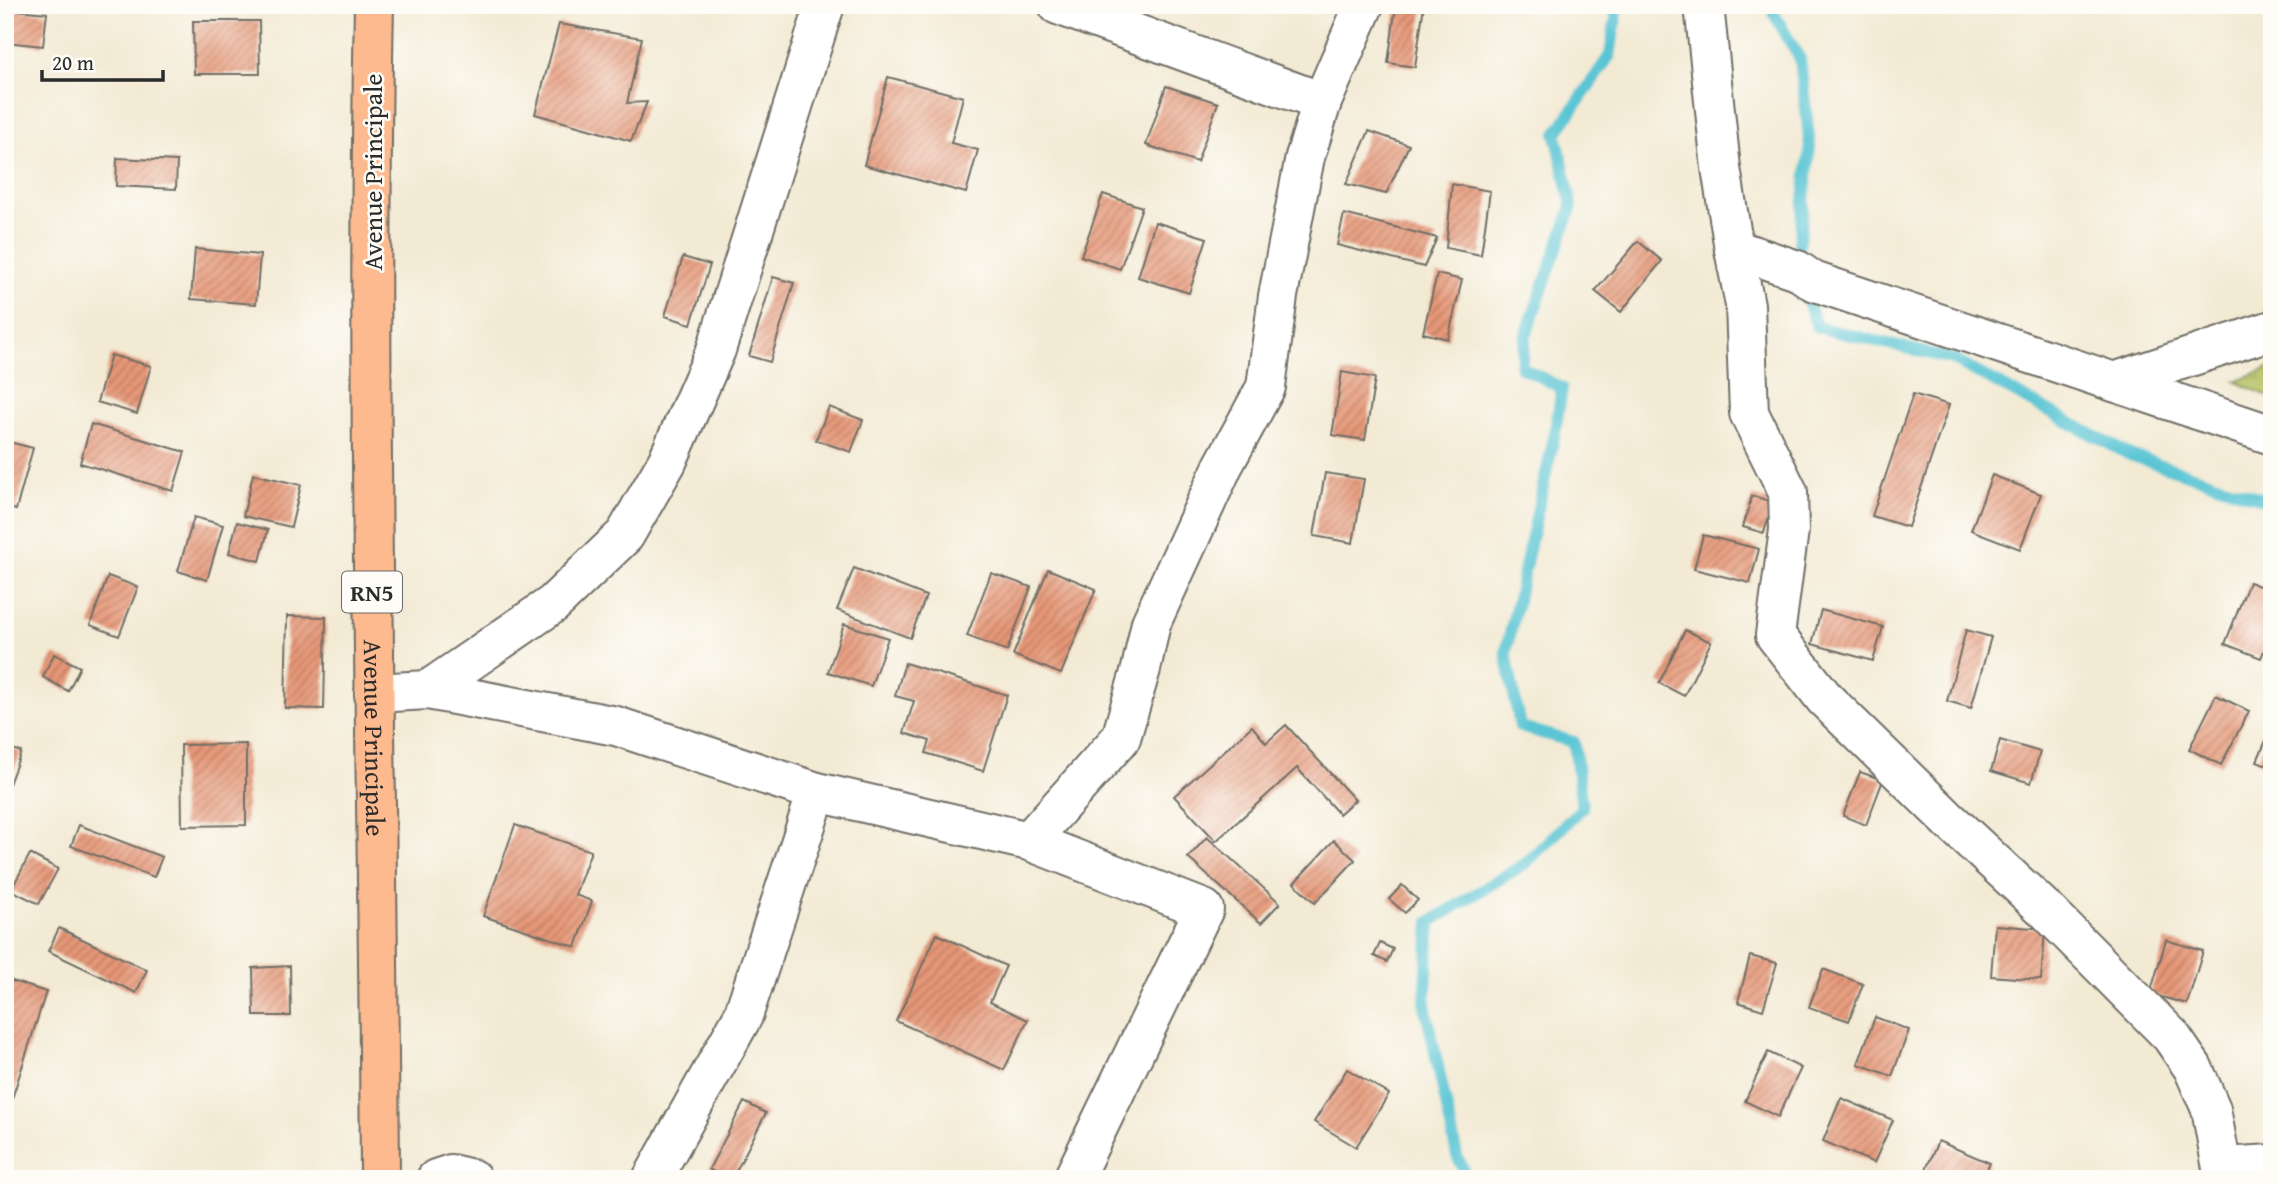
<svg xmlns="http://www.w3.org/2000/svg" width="2277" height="1184" font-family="'Gentium Book Plus',serif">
<defs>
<pattern id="grass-tufts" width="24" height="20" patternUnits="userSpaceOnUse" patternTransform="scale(1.75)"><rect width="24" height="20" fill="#b6c365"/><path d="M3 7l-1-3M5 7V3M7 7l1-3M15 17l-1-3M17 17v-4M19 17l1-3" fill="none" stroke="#949f53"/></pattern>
<pattern id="building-hatch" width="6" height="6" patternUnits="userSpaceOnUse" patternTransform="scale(1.75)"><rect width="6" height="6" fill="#e69777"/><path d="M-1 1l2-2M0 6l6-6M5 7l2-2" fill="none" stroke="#bb7b62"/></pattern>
</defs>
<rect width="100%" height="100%" fill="#fdfcf7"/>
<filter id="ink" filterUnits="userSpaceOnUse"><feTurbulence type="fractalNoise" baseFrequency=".0143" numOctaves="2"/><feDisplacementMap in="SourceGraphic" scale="14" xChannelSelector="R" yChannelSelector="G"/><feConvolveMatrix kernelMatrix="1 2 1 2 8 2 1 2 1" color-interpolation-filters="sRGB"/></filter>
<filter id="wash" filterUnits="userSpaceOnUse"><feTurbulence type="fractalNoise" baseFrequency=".00686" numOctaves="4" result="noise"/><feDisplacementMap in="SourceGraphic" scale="28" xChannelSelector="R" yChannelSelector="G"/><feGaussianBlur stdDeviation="1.57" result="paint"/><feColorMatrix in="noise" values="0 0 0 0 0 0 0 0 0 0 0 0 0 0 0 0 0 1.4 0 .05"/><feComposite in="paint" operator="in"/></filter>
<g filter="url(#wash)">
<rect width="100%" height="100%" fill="#f3ead4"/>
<!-- grass -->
<polygon fill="url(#grass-tufts)" stroke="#707748" stroke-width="2" points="2272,367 2272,398 2235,381"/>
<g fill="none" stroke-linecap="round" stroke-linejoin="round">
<!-- stream -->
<g stroke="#5ac5d4" stroke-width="12">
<polyline points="1769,5 1800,59 1810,146 1797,264"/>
<polyline points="1802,285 1817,327 1952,359 2130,455 2272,502"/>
<polyline points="1468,1179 1457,1156 1425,1005 1430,922 1526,863 1582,808 1574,742 1520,727 1506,652 1555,433 1562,388 1521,367 1526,335 1572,206 1556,134 1610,55 1618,5"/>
</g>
</g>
<g id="blocks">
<!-- building -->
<g fill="url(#building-hatch)">
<polygon points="1396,5 1424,5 1415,67 1388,63"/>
<polygon points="5,9 47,13 43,46 5,42"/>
<polygon points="193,21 259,21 260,74 194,74"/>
<polygon points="559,24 642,38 627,103 647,102 631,141 535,114"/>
<polygon points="888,77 963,97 951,143 978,150 966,193 864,165"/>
<polygon points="1166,86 1218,103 1197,162 1146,145"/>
<polygon points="1369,131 1409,145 1386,194 1346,184"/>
<polygon points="117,158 177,161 176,189 116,186"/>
<polygon points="1452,184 1490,191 1481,255 1446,248"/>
<polygon points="1103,194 1142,207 1120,269 1081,256"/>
<polygon points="1344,214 1437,238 1424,267 1337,245"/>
<polygon points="1155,222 1207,238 1189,293 1138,277"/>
<polygon points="1638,241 1662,261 1621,312 1595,291"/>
<polygon points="195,249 260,255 256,304 191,299"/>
<polygon points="683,257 710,265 691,324 665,316"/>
<polygon points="1437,274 1462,280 1448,339 1423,333"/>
<polygon points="773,277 794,283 770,362 749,356"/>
<polygon points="111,355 151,366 137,414 97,402"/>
<polygon points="1342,372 1375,378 1365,440 1332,435"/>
<polygon points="1913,394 1949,405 1908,527 1872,516"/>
<polygon points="829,407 863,420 851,452 816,440"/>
<polygon points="91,424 185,452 173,491 80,463"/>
<polygon points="5,441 33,448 16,510 5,507"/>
<polygon points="1325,473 1364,479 1353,543 1314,536"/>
<polygon points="253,474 301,485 291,527 243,516"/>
<polygon points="1992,475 2041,494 2020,549 1971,530"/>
<polygon points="1752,496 1773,502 1764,533 1743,527"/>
<polygon points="194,517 223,525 207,580 178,571"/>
<polygon points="237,522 268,530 260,561 229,553"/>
<polygon points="1703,535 1759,549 1750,583 1694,569"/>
<polygon points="854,568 926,596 910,638 837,610"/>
<polygon points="1048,569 1096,589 1061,674 1013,655"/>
<polygon points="991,573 1031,587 1007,651 967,636"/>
<polygon points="108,576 138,587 119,636 90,625"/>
<polygon points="2249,582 2272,591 2272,631 2261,658 2225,644"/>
<polygon points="1821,610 1883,627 1873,661 1812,644"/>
<polygon points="287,616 326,617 324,709 285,708"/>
<polygon points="844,624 888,638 871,686 828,672"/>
<polygon points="1685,630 1711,642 1684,696 1659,683"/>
<polygon points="1966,630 1991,637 1971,708 1947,701"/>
<polygon points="54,654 80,667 68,691 43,677"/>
<polygon points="905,663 1007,695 983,771 926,753 930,741 904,733 914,701 895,696"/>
<polygon points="2216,695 2249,711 2221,765 2189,749"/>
<polygon points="1286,725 1355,800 1339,814 1297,768 1216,841 1174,796 1252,726 1266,743"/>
<polygon points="2272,727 2272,767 2257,761"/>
<polygon points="2000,740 2040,752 2031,783 1991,771"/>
<polygon points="246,744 246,825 182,826 181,745"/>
<polygon points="5,746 21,752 9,784 5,783"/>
<polygon points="1860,772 1883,780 1866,825 1843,816"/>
<polygon points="79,825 162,857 154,877 71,846"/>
<polygon points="515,825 591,851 575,895 592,901 576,947 483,916"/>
<polygon points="1207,837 1280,903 1261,923 1188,858"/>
<polygon points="1334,840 1355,860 1315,903 1294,883"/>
<polygon points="30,854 58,869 39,904 11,890"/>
<polygon points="1402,885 1418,900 1405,913 1389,899"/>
<polygon points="1995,925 2045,929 2041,980 1991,976"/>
<polygon points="59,928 147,970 136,993 48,951"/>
<polygon points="937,934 1006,966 990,1002 1028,1020 1004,1070 896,1021"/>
<polygon points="2166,940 2203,951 2187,1004 2150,994"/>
<polygon points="1380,943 1393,949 1387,962 1374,956"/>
<polygon points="1750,956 1777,963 1763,1010 1738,1002"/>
<polygon points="290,966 291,1016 254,1016 253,968"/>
<polygon points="1823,969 1863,984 1849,1021 1809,1007"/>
<polygon points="9,980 46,992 9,1108 5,1107 5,993"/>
<polygon points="1875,1017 1909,1030 1892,1076 1858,1064"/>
<polygon points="1768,1052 1801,1068 1778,1117 1745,1101"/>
<polygon points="1347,1069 1389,1094 1356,1147 1314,1122"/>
<polygon points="1841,1098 1893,1120 1874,1163 1823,1141"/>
<polygon points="744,1102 766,1113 732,1179 727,1179 709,1169"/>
<polygon points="1938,1141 1990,1163 1983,1179 1922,1179"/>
</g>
</g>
</g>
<g filter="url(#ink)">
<use href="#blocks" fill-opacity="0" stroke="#716e66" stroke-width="2"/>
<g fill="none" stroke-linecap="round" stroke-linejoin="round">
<defs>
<g id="street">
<polyline points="1058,5 1322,102"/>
<polyline points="1704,5 1721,168 1734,249 1797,270 1813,281 2272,435"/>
<polyline points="1734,249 1745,305 1749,413 1788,492 1789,530 1775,635 1825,699 1951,822 2048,912 2171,1036 2193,1068 2211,1109 2224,1179"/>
<polyline points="2114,382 2272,330"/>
<polyline points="428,690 553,604 625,535 667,462 716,350 825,5"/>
<polyline points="374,693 428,690 616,726 817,792 1029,841 1204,909 1073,1179"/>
<polyline points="1029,841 1121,738 1141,669 1151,623 1223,466 1266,387 1278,296 1305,157 1322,102 1364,5"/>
<polyline points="2222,1167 2272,1164"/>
<polyline points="436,1179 451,1174 472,1179"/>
<polyline points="652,1179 743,1016 817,792"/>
</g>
<g id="highway">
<path id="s1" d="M374,5c-8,391 4,783 6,1174"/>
</g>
</defs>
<!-- street casing -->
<use href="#street" stroke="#716e66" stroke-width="42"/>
<!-- highway casing -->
<use href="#highway" stroke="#716e66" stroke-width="42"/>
<!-- street -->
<use href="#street" stroke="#fff" stroke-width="38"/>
<!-- highway -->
<use href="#highway" stroke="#fcba8e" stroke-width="38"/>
</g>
</g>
<g text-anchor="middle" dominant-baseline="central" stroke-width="5" stroke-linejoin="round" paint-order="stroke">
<!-- shield labels -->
<rect fill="#fdfcf7" stroke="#6a6a68" stroke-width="2" x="342" y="571.5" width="60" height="41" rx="5"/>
<g font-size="24" font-weight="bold" fill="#2b2b2b">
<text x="372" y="592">RN5</text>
</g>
<!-- street labels -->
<g font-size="26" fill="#2b2b2b" stroke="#fdfcf7">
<text transform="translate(372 172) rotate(-90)">Avenue Principale</text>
<text stroke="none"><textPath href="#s1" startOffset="733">Avenue Principale</textPath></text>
</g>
</g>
<!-- margin -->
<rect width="2277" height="1184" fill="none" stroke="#fdfcf7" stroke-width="28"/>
<!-- scale -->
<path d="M42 70v10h121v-10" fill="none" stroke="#2b2b2b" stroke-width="3.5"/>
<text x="52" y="70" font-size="21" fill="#2b2b2b" stroke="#fdfcf7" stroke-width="5" paint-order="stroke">20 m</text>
</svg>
